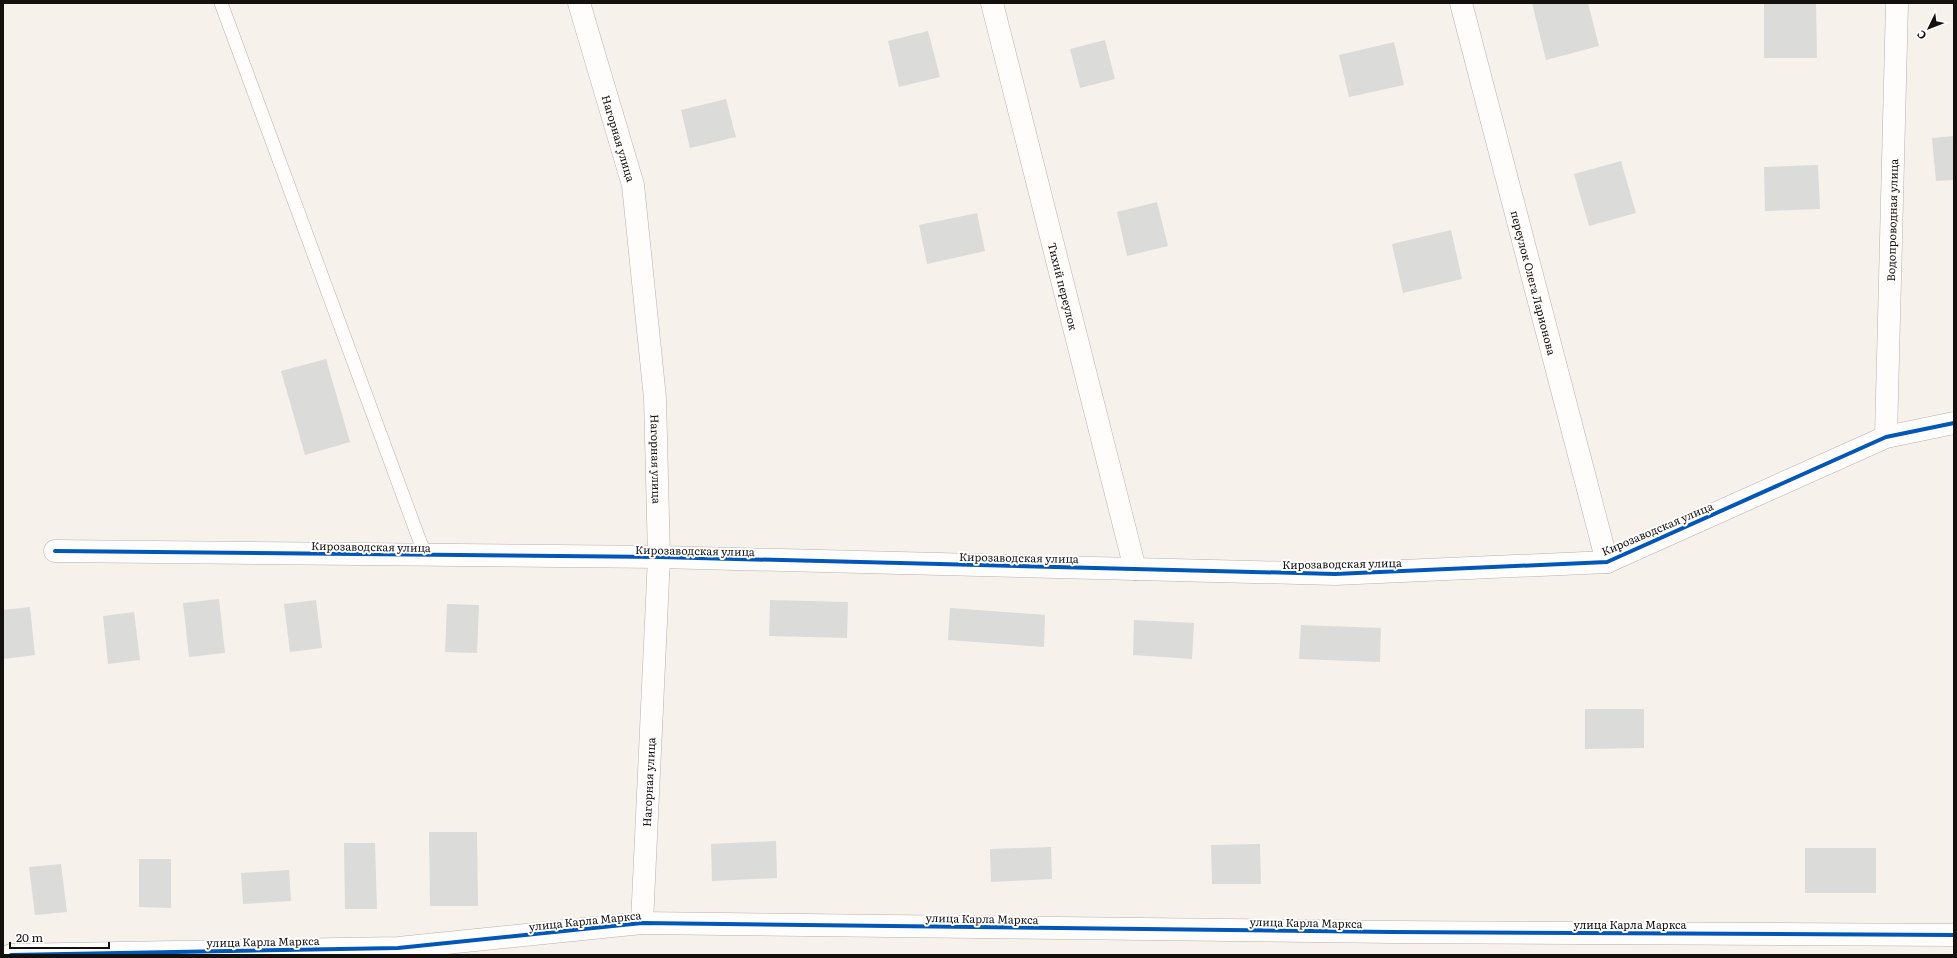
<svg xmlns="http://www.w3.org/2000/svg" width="1957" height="958" font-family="Literata,serif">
<rect width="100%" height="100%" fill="#f7f1ec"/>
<!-- building -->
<g fill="#dbdbd9">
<polygon points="1532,3 1588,3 1599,46 1546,60"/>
<polygon points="1764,3 1816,3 1817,58 1764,58"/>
<polygon points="928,31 940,77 899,87 888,41"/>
<polygon points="1105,40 1115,79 1080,88 1070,49"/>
<polygon points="1394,42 1404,85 1349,97 1339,55"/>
<polygon points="726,99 736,137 690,148 681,110"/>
<polygon points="1954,136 1954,180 1936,181 1932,138"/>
<polygon points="1621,161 1636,213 1589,226 1574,174"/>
<polygon points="1818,165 1820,209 1765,211 1764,167"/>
<polygon points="1157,202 1168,246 1127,256 1117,212"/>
<polygon points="977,213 985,251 927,264 919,225"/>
<polygon points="1451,230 1462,279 1403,293 1392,244"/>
<polygon points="326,359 350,442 305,455 281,371"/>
<polygon points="219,599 225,653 189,657 183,603"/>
<polygon points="316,600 322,648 290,652 284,604"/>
<polygon points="770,600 848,602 847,638 769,636"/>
<polygon points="447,604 479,605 477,653 445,652"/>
<polygon points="30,607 35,655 4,659 3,610"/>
<polygon points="950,608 1045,615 1044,647 948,640"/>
<polygon points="134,612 140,660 108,664 103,616"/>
<polygon points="1134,620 1194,623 1192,659 1133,655"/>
<polygon points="1301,625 1381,628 1380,662 1299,659"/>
<polygon points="1585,709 1644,709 1644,748 1585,749"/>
<polygon points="429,832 477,832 478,906 430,906"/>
<polygon points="776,841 777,878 712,881 711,844"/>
<polygon points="344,843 375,843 377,909 345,909"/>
<polygon points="1260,844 1261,884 1212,884 1211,845"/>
<polygon points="1051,847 1052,879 991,882 990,849"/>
<rect x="1805" y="848" width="71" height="45"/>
<polygon points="139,859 171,859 171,908 139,907"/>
<polygon points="61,864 67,912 35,915 29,867"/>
<polygon points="289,870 291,901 243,904 241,873"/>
</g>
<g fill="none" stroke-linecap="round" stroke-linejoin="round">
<defs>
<polyline id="lane" points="221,3 425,555"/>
<g id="street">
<path id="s1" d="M579,3l54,182 22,213 4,159 -17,366"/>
<path id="s2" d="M992,3l143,566"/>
<path id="s3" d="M1461,3l146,559"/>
<path id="s4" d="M1886,437l11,-434"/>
<polyline points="55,551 659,557 1335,574 1607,562 1886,437 1954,423"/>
<polyline points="11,955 398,948 642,923 1391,932 1954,935"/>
</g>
</defs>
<!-- lane casing -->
<use href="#lane" stroke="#b7b2ae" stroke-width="14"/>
<!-- street casing -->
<use href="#street" stroke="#b7b2ae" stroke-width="23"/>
<!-- lane -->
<use href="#lane" stroke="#fefdfc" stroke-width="13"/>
<!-- street -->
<use href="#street" stroke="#fefdfc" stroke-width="22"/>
<defs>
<g id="cycleway">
<polyline points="55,551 659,557 1335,574 1607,562 1886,437 1954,423"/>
<polyline points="11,955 398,948 642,923 1391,932 1954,935"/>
</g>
</defs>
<!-- cycleway casing -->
<use href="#cycleway" stroke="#fff" stroke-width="6"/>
<!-- cycleway -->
<use href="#cycleway" stroke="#0057b8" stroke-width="4"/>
</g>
<g text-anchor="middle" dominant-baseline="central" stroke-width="4" stroke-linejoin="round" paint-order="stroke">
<!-- street labels -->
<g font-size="11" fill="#13100d" stroke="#fff">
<text stroke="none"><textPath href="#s1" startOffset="141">Нагорная улица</textPath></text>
<text stroke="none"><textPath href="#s4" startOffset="217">Водопроводная улица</textPath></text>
<text stroke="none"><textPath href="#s3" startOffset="289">переулок Олега Ларионова</textPath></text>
<text stroke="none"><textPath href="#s2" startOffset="292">Тихий переулок</textPath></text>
<text stroke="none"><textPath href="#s1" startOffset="465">Нагорная улица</textPath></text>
<text transform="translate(1657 528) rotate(-23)">Кирозаводская улица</text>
<text transform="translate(371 546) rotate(1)">Кирозаводская улица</text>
<text transform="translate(695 550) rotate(1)">Кирозаводская улица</text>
<text transform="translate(1019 557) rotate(1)">Кирозаводская улица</text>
<text transform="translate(1342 563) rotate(-1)">Кирозаводская улица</text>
<text transform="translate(648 782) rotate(-87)">Нагорная улица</text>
<text transform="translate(982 918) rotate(1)">улица Карла Маркса</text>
<text transform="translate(585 920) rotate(-6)">улица Карла Маркса</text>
<text transform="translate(1306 922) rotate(1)">улица Карла Маркса</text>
<text x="1630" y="924">улица Карла Маркса</text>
<text transform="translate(263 941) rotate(-1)">улица Карла Маркса</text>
</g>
</g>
<!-- border -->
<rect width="1957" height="958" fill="none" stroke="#13100d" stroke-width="8"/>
<!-- north arrow -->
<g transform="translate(1929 28) rotate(227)" stroke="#ffffff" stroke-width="3" paint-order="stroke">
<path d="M0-3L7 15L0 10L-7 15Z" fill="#13100d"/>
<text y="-6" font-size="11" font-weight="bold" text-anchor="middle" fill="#13100d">С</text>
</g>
<!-- scale -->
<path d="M10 942v6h99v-6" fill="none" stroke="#13100d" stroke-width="2"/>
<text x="16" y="942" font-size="12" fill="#13100d" stroke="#ffffff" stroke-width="3" paint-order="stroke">20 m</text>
</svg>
